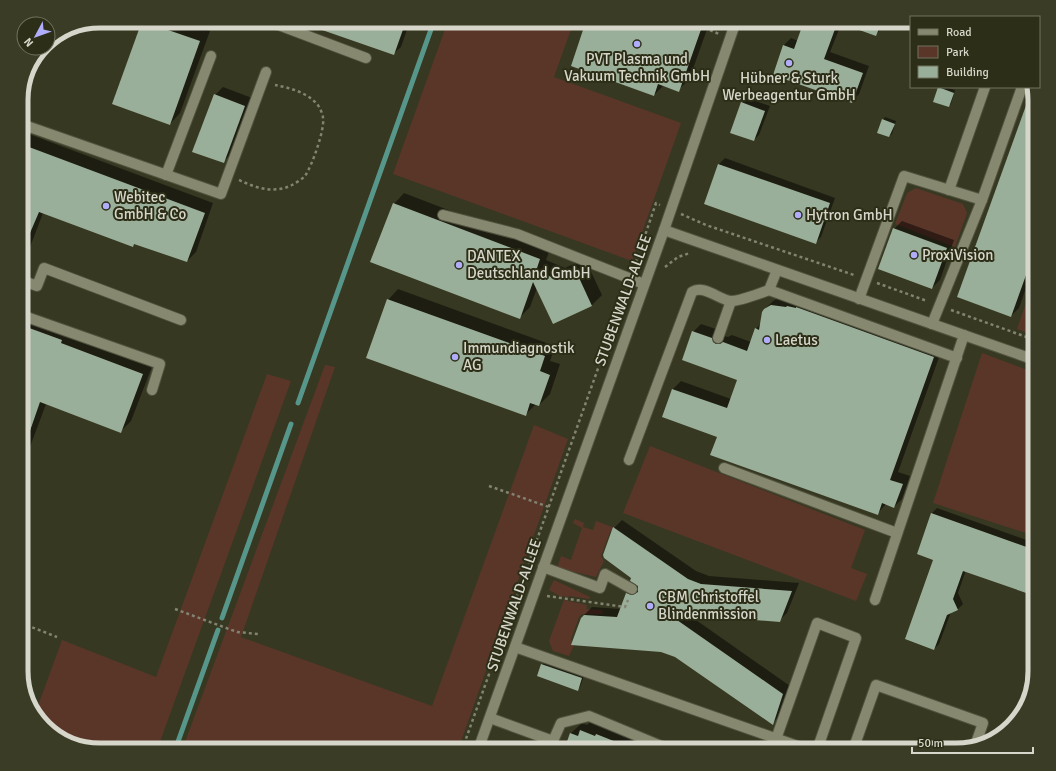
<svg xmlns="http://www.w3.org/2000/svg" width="1056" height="771" font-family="Signika,sans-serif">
<rect width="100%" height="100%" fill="#373821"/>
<!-- green -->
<g fill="#5a3629">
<polygon points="448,21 574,21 554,77 681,123 632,261 393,174"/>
<polygon points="916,188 963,204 967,213 955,247 895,224 907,193"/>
<polygon points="1035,277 1035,335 1017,329"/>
<polygon points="982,353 1035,373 1035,536 933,503"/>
<polygon points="325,365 335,367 241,637 432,706 534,425 568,439 458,750 182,750"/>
<polygon points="267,374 291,381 157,750 99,750 52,734 35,714 62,640 156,677"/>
<polygon points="650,446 865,530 851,568 867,574 856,601 623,513"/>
<polygon points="575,519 584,523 583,527 593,530 596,521 615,528 610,532 601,556 604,561 596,577 557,568 561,556 571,560 582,528 573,523"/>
<polygon points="554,580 590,597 589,599 570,596 568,597 560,596 549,590"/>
<polygon points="564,600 587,605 586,609 603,610 602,614 582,614 579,617 571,639 574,645 569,656 553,651 549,641"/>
</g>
<!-- shadow -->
<g fill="#0007">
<polygon points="143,21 183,21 210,31 180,113 170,124 113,103"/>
<polygon points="300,21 410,21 401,47 393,54"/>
<polygon points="588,21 710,21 689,80 678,90 664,85 654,95"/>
<polygon points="805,21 885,21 883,27 876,34 842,22 830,52 869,66 859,94 852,101 774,74 784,45 791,38 798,41"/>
<polygon points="223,87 252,98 231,154 223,162 215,95"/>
<polygon points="940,87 945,87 955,90 951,104 948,106 939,88"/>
<polygon points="1033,90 1035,99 1035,262 1019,308 1011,316 958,297"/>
<polygon points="747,98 770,106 759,135 754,140 742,103"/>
<polygon points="885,117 896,121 892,134 889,136 883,120"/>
<polygon points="21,131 213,203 196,252 187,261 135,243 132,246 43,213 27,255 21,261"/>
<polygon points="725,158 835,198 821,237 815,243 705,203 719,164"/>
<polygon points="404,193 550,249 546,260 565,268 585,259 602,295 591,306 537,288 530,307 519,318 394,204"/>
<polygon points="902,221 954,240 940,280 932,288 894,229"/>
<polygon points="398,289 555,346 550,361 560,364 550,394 539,405 536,404 525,415 388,300"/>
<polygon points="780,297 942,349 898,472 910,476 902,499 894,507 886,504 878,513 718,436 663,417 673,389 681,381 731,399 738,379 693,332 701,324 719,330 724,336 728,337 732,335 751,342 756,329 761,323 765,309 773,301"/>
<polygon points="21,310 153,364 131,421 120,432 46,404 24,463 27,464 21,481"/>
<polygon points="937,508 1035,543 1035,595 966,570 958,593 963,604 958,609 951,612 939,644 934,649 935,559 932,513"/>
<polygon points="622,520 696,571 709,576 799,583 787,613 779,621 686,613 790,686 780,716 772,723 675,656 581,618 592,607 621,609 627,594 634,586 642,588 633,578 614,528"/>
<polygon points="545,662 584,676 580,687 577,690 542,665"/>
<polygon points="592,720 607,724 678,750 565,750 571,733 582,723 587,725"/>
</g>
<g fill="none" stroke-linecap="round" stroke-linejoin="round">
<!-- stream -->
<g stroke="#57978b" stroke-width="5">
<polyline points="298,403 434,21"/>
<polyline points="222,618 291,424"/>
<polyline points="175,750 218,630"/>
</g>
</g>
<!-- building -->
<g fill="#9aaf9a">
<polygon points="142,21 200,41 170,125 112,104"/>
<polygon points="302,21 406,21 394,55 302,23"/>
<polygon points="586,21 704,21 679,92 658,84 654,96 571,66"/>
<polygon points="804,21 838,21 824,59 863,73 852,103 773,75 783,45 794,49"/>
<polygon points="841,21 882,21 876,36 840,23"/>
<polygon points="938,87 954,93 949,107 933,102"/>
<polygon points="1032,89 1035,99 1035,250 1011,317 957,297"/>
<polygon points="214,94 245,106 224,163 192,152"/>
<polygon points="741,102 765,111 754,141 730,133"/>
<polygon points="882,119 895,124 889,137 877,133"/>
<polygon points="21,144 205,213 187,262 134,244 133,247 39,212 21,254"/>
<polygon points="718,164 830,203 816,244 704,204"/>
<polygon points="393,203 540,259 536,271 554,278 575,269 592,306 553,324 533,282 520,319 370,262"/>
<polygon points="893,228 947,248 932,289 878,269"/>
<polygon points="387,299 545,356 540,371 550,375 539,406 530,403 526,416 366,358"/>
<polygon points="771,305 786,307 787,306 796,308 796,307 934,357 890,480 903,484 894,508 882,503 878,515 710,455 717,437 662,417 672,389 727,408 737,380 682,360 692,331 712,338 713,342 716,344 720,344 723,342 747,351 755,328 759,330 762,312 764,309"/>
<polygon points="21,325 62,340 61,343 143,374 121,433 40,402 23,451 21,451"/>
<polygon points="931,513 1035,550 1035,596 963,571 953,599 958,610 947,615 934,650 905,639 933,560 917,554"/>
<polygon points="613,527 688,579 701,584 792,591 780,622 667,613 783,694 773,725 675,657 661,652 571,645 581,618 584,615 617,617 626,593 632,595 638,592 638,586 630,581 631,578 604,558 603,555"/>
<polygon points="541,664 582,678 578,691 537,676"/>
<polygon points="580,730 595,736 596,734 634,749 634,750 564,750 570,733 578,736"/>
</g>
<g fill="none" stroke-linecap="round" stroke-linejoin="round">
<defs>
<g id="minor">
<polyline points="268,21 366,58"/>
<polyline points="21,124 221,194 266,72"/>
<polyline points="166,175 211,56"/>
<polyline points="949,190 985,87"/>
<polyline points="982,200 1022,87"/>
<polyline points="443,215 517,234 644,284"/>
<polyline points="664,230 1035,360"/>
<polyline points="21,280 37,286 44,268 181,320"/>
<polyline points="769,290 957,358"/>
<polyline points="859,299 904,176 982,200 932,324"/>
<polyline points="21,315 160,364 152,390"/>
<polyline points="718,338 731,301"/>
<path d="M629,460l63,-168c12,-8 27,8 39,9 7,0 30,-8 38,-11l8,-20"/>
<polyline points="724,468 897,533"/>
<polyline points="543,567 600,588 605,574 632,589"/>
<polyline points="875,600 964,335"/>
<polyline points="515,647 809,750"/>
<polyline points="490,718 553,741 561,723 589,716 671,750"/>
<polyline points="776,739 817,623 856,638 817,750"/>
<polyline points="478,750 664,230 736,21"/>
<polyline points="853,750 876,685 983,723 975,746"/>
</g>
</defs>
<!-- minor casing -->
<use href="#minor" stroke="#52533f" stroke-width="12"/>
<!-- path -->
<g stroke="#828371" stroke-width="2.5" stroke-dasharray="3 3" stroke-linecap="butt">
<polyline points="695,21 698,25 719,34"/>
<path d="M239,180c17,8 35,14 53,5 4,-2 10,-6 13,-9 7,-10 20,-47 18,-58 0,-4 -4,-12 -6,-14 -11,-12 -27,-16 -42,-19"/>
<polyline points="681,214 706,225 854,275"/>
<polyline points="665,267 678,257 690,253"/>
<polyline points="634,268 656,203 660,205"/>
<polyline points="877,283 927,301"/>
<polyline points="951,310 1035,340"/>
<polyline points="489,486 549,507"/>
<polyline points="547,596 625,607 628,600"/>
<polyline points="175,609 237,632 258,634"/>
<polyline points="21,623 57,637"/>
<polyline points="462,750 626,290"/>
</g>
<!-- minor -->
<use href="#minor" stroke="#86886f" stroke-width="10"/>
</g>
<!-- markers -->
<g fill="#b0aefa" stroke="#2d2e17" stroke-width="1.5">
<circle cx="637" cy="44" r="4"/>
<circle cx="789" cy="63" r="4"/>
<circle cx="106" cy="206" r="4"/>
<circle cx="798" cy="215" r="4"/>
<circle cx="914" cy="255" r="4"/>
<circle cx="459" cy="265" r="4"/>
<circle cx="767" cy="340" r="4"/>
<circle cx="455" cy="357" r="4"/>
<circle cx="650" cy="606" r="4"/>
</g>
<g text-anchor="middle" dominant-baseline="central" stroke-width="4" stroke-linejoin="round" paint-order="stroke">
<!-- poi labels -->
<g font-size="15" fill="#d6d7ca" stroke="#2d2e17" text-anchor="start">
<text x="637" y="59" text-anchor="middle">PVT Plasma und<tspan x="637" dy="17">Vakuum Technik GmbH</tspan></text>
<text x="789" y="78" text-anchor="middle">Hübner &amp; Sturk<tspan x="789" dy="17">Werbeagentur GmbH</tspan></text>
<text x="114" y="197">Webitec<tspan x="114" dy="17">GmbH &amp; Co</tspan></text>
<text x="806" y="215">Hytron GmbH</text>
<text x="922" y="255">ProxiVision</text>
<text x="467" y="256">DANTEX<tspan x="467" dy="17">Deutschland GmbH</tspan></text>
<text x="775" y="340">Laetus</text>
<text x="463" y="348">Immundiagnostik<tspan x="463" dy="17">AG</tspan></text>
<text x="658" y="597">CBM Christoffel<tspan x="658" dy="17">Blindenmission</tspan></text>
</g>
<!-- street labels -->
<g font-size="15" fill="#d6d7ca" stroke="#2d2e17">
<text transform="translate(623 300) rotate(-70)">STUBENWALD-ALLEE</text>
<text transform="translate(514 605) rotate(-71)">STUBENWALD-ALLEE</text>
</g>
</g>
<!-- crop -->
<path d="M0 0H1056V771H0ZM100 28H956A72 72 0 0 1 1028 100V671A72 72 0 0 1 956 743H100A72 72 0 0 1 28 671V100A72 72 0 0 1 100 28Z" fill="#3b3c25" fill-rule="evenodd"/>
<path fill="none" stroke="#d6d7ca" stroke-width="5" d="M100 28H956A72 72 0 0 1 1028 100V671A72 72 0 0 1 956 743H100A72 72 0 0 1 28 671V100A72 72 0 0 1 100 28Z"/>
<!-- legend -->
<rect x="910" y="16" width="130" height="72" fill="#2d2e17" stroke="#71725f"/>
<rect x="918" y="29" width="20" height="6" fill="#86886f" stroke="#71725f"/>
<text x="946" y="36" font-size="12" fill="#d6d7ca">Road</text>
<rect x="918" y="46" width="20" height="12" fill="#5a3629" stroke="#71725f"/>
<text x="946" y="56" font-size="12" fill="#d6d7ca">Park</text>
<rect x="918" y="66" width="20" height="12" fill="#9aaf9a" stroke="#71725f"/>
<text x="946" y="76" font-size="12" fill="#d6d7ca">Building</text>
<!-- north arrow -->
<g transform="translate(36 36) rotate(229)"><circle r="19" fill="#2d2e17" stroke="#71725f"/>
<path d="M0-3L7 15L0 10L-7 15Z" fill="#b0aefa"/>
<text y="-6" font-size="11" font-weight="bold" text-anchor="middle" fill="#d6d7ca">N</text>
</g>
<!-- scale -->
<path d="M912 747v6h121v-6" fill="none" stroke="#d6d7ca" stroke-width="2"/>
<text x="918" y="747" font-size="12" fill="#d6d7ca" stroke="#2d2e17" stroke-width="3" paint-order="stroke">50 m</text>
</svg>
